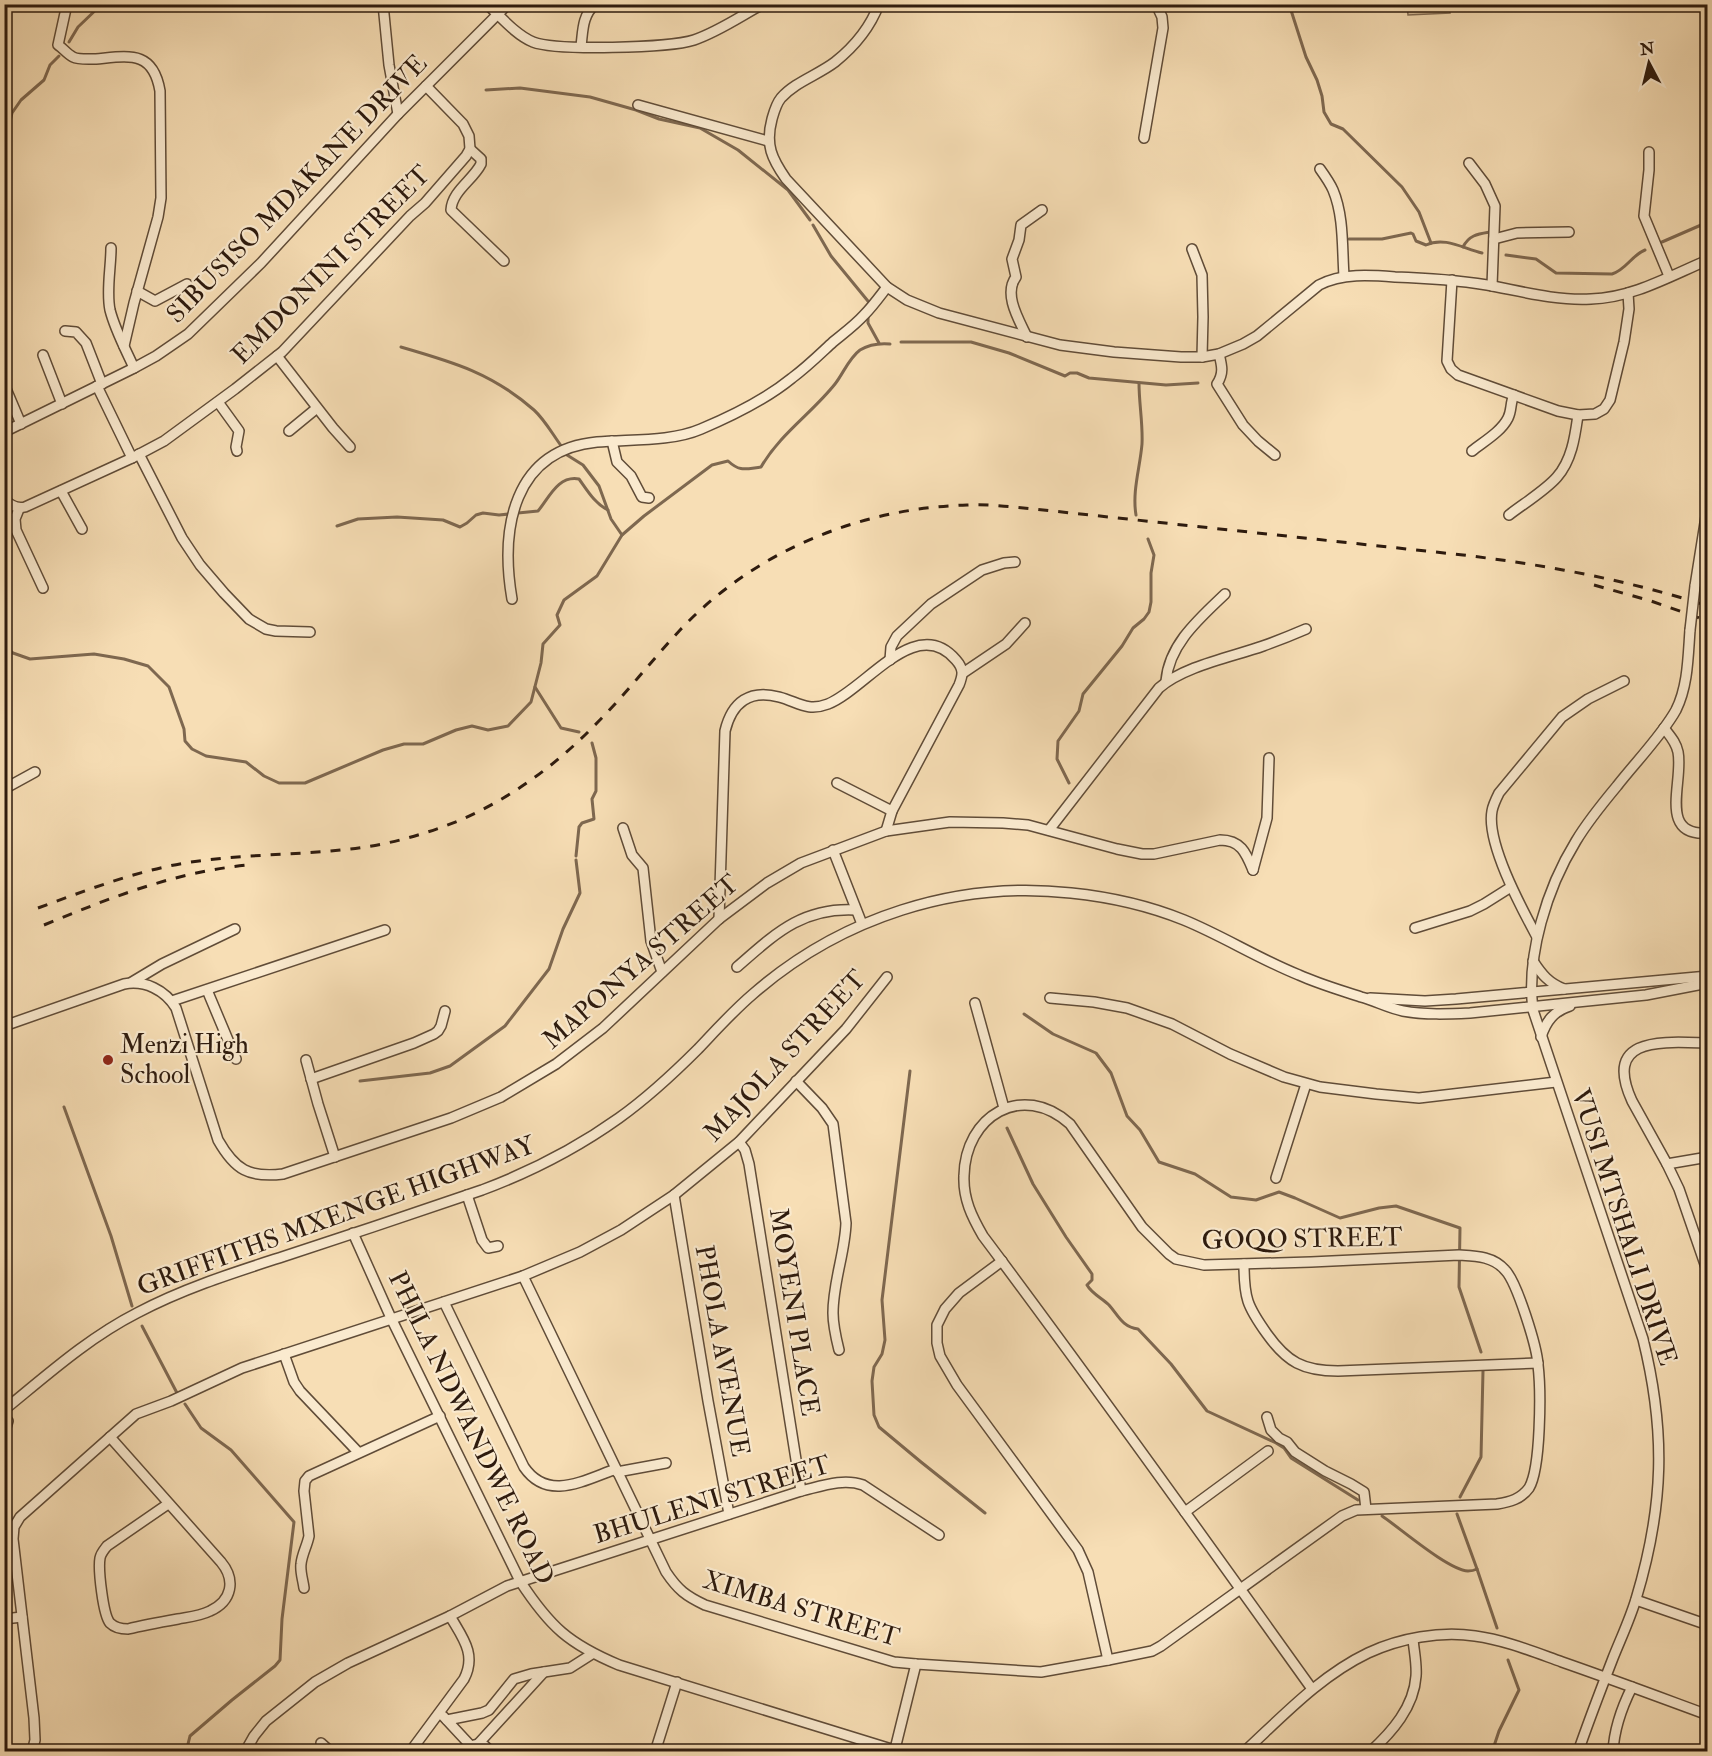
<svg xmlns="http://www.w3.org/2000/svg" width="1712" height="1756" font-family="'IM FELL Double Pica',serif">
<rect width="100%" height="100%" fill="#f7deb5"/>
<filter id="stains"><feTurbulence type="fractalNoise" baseFrequency=".00333" numOctaves="4"/><feColorMatrix values="0 0 0 0 .2 0 0 0 0 .09 0 0 0 0 .02 0 0 0 .5 -.17"/></filter>
<radialGradient id="worn" r=".72"><stop offset=".6" stop-color="#630" stop-opacity="0"/><stop offset="1" stop-color="#630" stop-opacity=".3"/></radialGradient>
<!-- green -->
<polygon fill="#d5bd99" stroke="#826c54" stroke-width="1.5" points="1407,5 1449,5 1450,13 1408,15"/>
<g fill="none" stroke-linecap="round" stroke-linejoin="round">
<!-- stream -->
<g stroke="#7e6850" stroke-width="3">
<polyline points="1289,4 1306,57 1317,80 1322,96 1324,112 1331,124 1343,129 1402,187 1419,212 1431,243"/>
<polyline points="69,42 78,27 102,4"/>
<polyline points="486,90 520,88 590,97 636,110 659,119 700,128 738,150 788,190 810,220"/>
<polyline points="4,147 12,113 21,100 44,80 50,65 59,56"/>
<polyline points="813,225 831,256 872,306"/>
<path d="M1349,239h33l29,-6 2,1 3,7 10,4c19,-9 38,4 56,8"/>
<polyline points="1662,242 1708,222"/>
<path d="M1463,247c6,-12 15,-13 27,-15"/>
<path d="M1506,255l30,4 20,14 56,1c14,-4 20,-19 33,-24"/>
<polyline points="868,315 868,323 879,343"/>
<polyline points="901,342 971,342 1009,353 1065,376 1070,373 1077,373 1089,378 1166,385 1198,383"/>
<path d="M401,347c52,15 91,26 133,63 11,10 19,25 28,37"/>
<polyline points="567,455 583,465 599,486 611,519 622,535"/>
<path d="M1136,515c-4,-24 4,-47 6,-71 1,-21 -3,-40 -3,-61"/>
<path d="M337,526l21,-7 39,-2 46,3 17,7 7,-4 9,-8 7,-2 16,2 39,-4c11,-13 20,-36 41,-32 8,11 16,25 29,31"/>
<path d="M4,646l9,7 17,6 64,-5 30,5 24,7 21,21 15,42 1,12 7,8 14,7 40,6 18,14 15,7h26l78,-33 21,-6h19l33,-14 16,-4 16,4 20,-4 23,-24 10,-39 2,-19 17,-19 -3,-10 7,-15 33,-24 25,-41 22,-19 68,-51 16,-4c12,11 17,8 33,6 19,-33 51,-54 74,-83 8,-10 14,-26 25,-34 10,-6 19,-7 30,-6"/>
<polyline points="535,687 561,728 579,732"/>
<polyline points="1069,783 1057,759 1058,741 1079,711 1083,694 1122,646 1133,628 1144,619 1149,612 1151,602 1151,573 1154,555 1148,539"/>
<polyline points="576,856 579,827 582,823 594,819 592,799 596,791 596,758 592,743"/>
<polyline points="1024,1014 1053,1034 1096,1053 1111,1073 1127,1116 1140,1130 1159,1162 1195,1174 1231,1197 1256,1200 1279,1192 1295,1198 1340,1218 1379,1208 1396,1206 1460,1228 1459,1287 1481,1352"/>
<polyline points="910,1071 882,1300 885,1340 882,1354 874,1367 872,1381 874,1415 879,1427 921,1462 985,1513"/>
<polyline points="360,1081 430,1073 450,1066 505,1026 549,969 563,929 580,893 576,860"/>
<polyline points="64,1107 111,1236 132,1306"/>
<path d="M1007,1128l26,56 33,53 26,37v6l-5,5c5,9 15,13 22,20 9,10 13,22 29,24l33,35 36,47 69,32 8,5 7,10 67,42"/>
<polyline points="142,1326 177,1393"/>
<polyline points="185,1404 201,1428 231,1450 294,1522 282,1619 280,1660 275,1666 232,1700 190,1736 186,1752"/>
<polyline points="1460,1497 1481,1457 1483,1371"/>
<polyline points="1457,1514 1477,1569"/>
<path d="M1382,1516c18,12 66,54 86,55 2,0 7,-1 9,-2l20,59"/>
<polyline points="1492,1752 1499,1731 1519,1690 1508,1660"/>
</g>
<defs>
<g id="minor">
<path d="M67,4l-9,41c5,3 9,9 15,12 6,3 16,2 23,2 33,-3 57,-9 64,32l1,107 -3,19 -24,86 -10,43"/>
<polyline points="383,4 389,65 398,114"/>
<path d="M487,4c14,13 29,31 46,38 23,9 136,6 161,-2 24,-8 47,-24 69,-36"/>
<path d="M879,4c-9,24 -24,42 -44,58 -17,13 -40,20 -54,36 -5,6 -7,14 -9,21 -7,26 0,40 14,60l101,108 20,13 32,13 121,32 54,7 67,5h21l17,-3 24,-10 14,-8 62,-51c23,-12 51,-10 76,-8 31,1 61,3 92,8 33,6 69,16 104,14 41,-1 79,-23 117,-39"/>
<path d="M581,46c2,-15 1,-30 14,-42"/>
<polyline points="638,105 768,141"/>
<polyline points="1144,138 1163,28 1162,17 1156,4"/>
<path d="M470,149l11,10v5c-8,16 -29,27 -30,46l53,51"/>
<polyline points="1649,152 1649,170 1644,216 1669,276"/>
<polyline points="1469,163 1485,184 1495,206 1492,286"/>
<path d="M1320,169c5,7 10,14 13,21 11,26 9,58 11,86"/>
<polyline points="1494,239 1517,233 1569,232"/>
<path d="M111,248c0,20 -5,43 -1,62 5,20 16,40 24,58"/>
<polyline points="1192,249 1202,275 1203,317 1202,357"/>
<polyline points="1452,280 1447,361 1451,369 1458,375 1558,411 1578,415 1595,414 1604,409 1610,400 1624,342 1629,309 1628,293"/>
<polyline points="137,291 155,301 187,284"/>
<polyline points="65,331 76,332 86,343 102,384"/>
<path d="M1027,337c-8,-17 -24,-43 -11,-60l-4,-18 7,-19 2,-15 21,-15"/>
<path d="M1219,354c3,12 5,19 -2,30l26,41 15,16 17,14"/>
<polyline points="43,355 62,404"/>
<polyline points="277,356 333,428 350,447"/>
<polyline points="4,384 21,424"/>
<polyline points="97,386 132,458"/>
<polyline points="218,402 239,431 236,447 237,451"/>
<polyline points="289,431 317,408"/>
<polyline points="4,432 134,368 156,356 188,334 261,263 398,114 508,4"/>
<polyline points="612,441 617,462 631,476 642,497 649,498"/>
<path d="M1472,451c11,-9 29,-19 36,-33 4,-8 2,-15 6,-23"/>
<polyline points="139,454 182,538 200,565 224,593 249,619 266,629 276,631 310,632"/>
<polyline points="61,491 82,529"/>
<path d="M4,499c7,7 13,10 21,8l107,-49 32,-17 71,-52 47,-37 128,-136 15,-13 41,-47 4,-7 -1,-13 -6,-12 -37,-38"/>
<polyline points="19,509 15,519 16,530 43,588"/>
<path d="M1509,515c14,-11 37,-25 48,-38 15,-17 18,-41 21,-62"/>
<polyline points="1695,586 1708,504"/>
<path d="M512,599c-12,-70 1,-149 85,-157 32,-3 74,0 104,-13 31,-13 64,-29 91,-51 15,-11 28,-24 41,-36 11,-9 22,-17 31,-27 9,-9 16,-19 23,-28"/>
<polyline points="890,660 891,647 897,636 931,604 982,570 1004,563 1015,562"/>
<polyline points="963,673 1006,644 1025,623"/>
<path d="M1166,681c3,-37 34,-63 59,-87"/>
<path d="M1664,728c6,8 12,14 14,24 6,29 -21,85 30,81"/>
<polyline points="837,783 892,811"/>
<polyline points="4,789 35,772"/>
<polyline points="623,828 632,855 643,868 651,941 662,972"/>
<path d="M1049,830l110,-142c25,-22 73,-31 104,-42 14,-5 29,-11 43,-17"/>
<polyline points="833,850 862,924"/>
<polyline points="1253,870 1267,818 1269,758"/>
<path d="M719,919l6,-188c7,-29 25,-42 54,-34 19,5 28,15 49,7 38,-15 88,-91 128,-44 8,9 7,15 3,25l-67,126 -6,20"/>
<polyline points="1415,928 1470,911 1484,904 1511,887"/>
<path d="M1537,937c-15,-28 -51,-94 -45,-126 1,-6 4,-12 7,-18l63,-76 26,-18 36,-18"/>
<path d="M1533,961c9,14 16,22 31,28"/>
<path d="M737,967c38,-33 65,-60 119,-57"/>
<polyline points="132,982 162,964 235,929"/>
<polyline points="207,990 236,1059"/>
<polyline points="1050,998 1094,1002 1127,1008 1172,1024 1230,1054 1284,1077 1320,1087 1376,1094 1419,1098 1556,1082"/>
<polyline points="1370,998 1425,1001 1456,999 1708,976"/>
<polyline points="172,1001 385,930"/>
<polyline points="975,1003 1004,1108"/>
<path d="M4,1026l120,-42c21,-4 41,6 52,24l42,132c17,30 31,38 65,34l168,-56 50,-21 55,-33 47,-36 116,-109 48,-36 34,-20 85,-32 64,-9 53,1 25,2 89,24 25,5h12l66,-14c21,0 26,13 33,30"/>
<path d="M1541,1037c5,-16 13,-26 29,-31"/>
<path d="M1708,1043c-44,-1 -106,-8 -76,58l35,63 12,25 29,84"/>
<polyline points="306,1060 318,1104 335,1157"/>
<polyline points="311,1079 414,1043 434,1034 438,1031 441,1026 445,1011"/>
<path d="M796,1081l26,27 11,16 13,99c-1,30 -13,59 -13,90 0,13 3,25 6,37"/>
<polyline points="739,1142 745,1150 749,1164 801,1491"/>
<polyline points="1667,1164 1708,1157"/>
<polyline points="1276,1178 1306,1084"/>
<polyline points="467,1195 482,1240 488,1248 498,1246"/>
<polyline points="674,1195 708,1401 729,1514"/>
<path d="M353,1233l38,85 129,263c30,46 49,63 99,84l282,87"/>
<polyline points="1002,1261 959,1293 945,1309 937,1325 937,1343 940,1356 957,1385 1078,1550 1088,1572 1108,1660"/>
<path d="M1244,1264c0,34 3,42 23,70 20,28 36,37 71,37l200,-8"/>
<path d="M523,1276l143,296c12,18 20,24 39,33l189,57 22,2 125,8 67,-12 44,-9 9,-5 181,-130 14,-6 141,-6c13,-2 24,-5 32,-16 12,-20 12,-98 9,-123 -1,-18 -21,-83 -33,-95 -12,-14 -30,-14 -46,-15l-148,7 -107,3 -28,-6 -7,-5 -27,-27 -72,-103c-48,-43 -105,-8 -106,52 -1,23 8,41 19,60 112,149 220,301 329,453"/>
<path d="M444,1302l80,165c24,35 60,13 92,2"/>
<polyline points="284,1354 294,1382 300,1391 358,1452"/>
<path d="M4,1410c43,-35 84,-72 133,-97 49,-26 102,-42 154,-59 64,-21 127,-42 191,-64 48,-18 95,-42 137,-72 28,-20 54,-44 79,-69 18,-19 35,-38 55,-55 87,-76 203,-114 318,-101 39,4 76,12 113,27 39,16 75,39 115,55 20,9 41,15 62,22 15,4 27,11 42,14 22,4 45,3 67,2l176,-18 62,-12"/>
<polyline points="1267,1417 1271,1430 1279,1438 1287,1442 1295,1452 1325,1471 1351,1484 1364,1492 1366,1509"/>
<polyline points="4,1434 8,1421"/>
<path d="M110,1437l111,125c15,18 11,39 -11,49 -10,5 -21,6 -32,8 -17,3 -34,6 -50,10 -7,0 -13,-1 -18,-6 -7,-8 -12,-54 -10,-65 1,-5 4,-8 7,-12l61,-42"/>
<polyline points="617,1472 666,1463"/>
<polyline points="1185,1512 1268,1451"/>
<path d="M304,1588c-1,-8 -4,-16 -3,-24 1,-10 6,-18 8,-28l-5,-45 1,-10 4,-5 131,-60"/>
<polyline points="1636,1600 1708,1625"/>
<polyline points="4,1619 22,1617"/>
<polyline points="443,1716 470,1745"/>
<polyline points="447,1720 482,1713 489,1710 514,1679 531,1674 570,1668 592,1654"/>
<polyline points="321,1743 331,1752"/>
<polyline points="479,1743 544,1672"/>
<polyline points="895,1749 916,1664"/>
<polyline points="32,1752 35,1740 34,1718 13,1539 14,1527 20,1517 136,1414 171,1401 242,1368 523,1276 580,1252 621,1230 674,1195 739,1142 846,1029 887,977"/>
<path d="M245,1752l9,-16 12,-15 49,-39 33,-19 102,-47 57,-30 294,-95c21,-5 42,-13 62,-6l76,50"/>
<path d="M410,1752l54,-73c13,-25 -2,-42 -14,-63"/>
<path d="M465,1752c7,-9 18,-12 25,0"/>
<polyline points="655,1752 677,1682"/>
<path d="M1244,1752c39,-36 76,-76 124,-99 32,-15 72,-22 107,-17 30,4 59,16 87,26 49,17 97,35 146,53"/>
<path d="M1370,1752c22,-20 44,-45 46,-76 1,-12 -2,-25 -3,-37"/>
<path d="M1578,1752c11,-32 23,-63 35,-94 8,-20 17,-39 23,-59 28,-93 30,-167 7,-260l-110,-329c-7,-55 14,-122 43,-169 12,-20 26,-37 41,-55 17,-22 46,-52 59,-76 12,-24 12,-53 14,-80"/>
<path d="M1613,1752c1,-23 9,-45 19,-65"/>
<polyline points="1706,1752 1708,1745"/>
</g>
</defs>
<!-- minor casing -->
<use href="#minor" stroke="#604c38" stroke-width="12"/>
<!-- minor -->
<use href="#minor" stroke="#faeacf" stroke-width="9"/>
<!-- rail -->
<g stroke="#2e1b0e" stroke-width="3" stroke-dasharray="10 10" stroke-linecap="butt">
<polyline points="1594,585 1651,601 1708,621"/>
<path d="M38,908c52,-19 105,-40 161,-47 50,-7 101,-6 151,-12 37,-4 73,-14 108,-28 52,-22 98,-56 137,-96 30,-30 57,-65 86,-96 74,-78 179,-121 286,-124 22,-1 45,2 67,4l429,46c83,10 165,25 245,51"/>
<path d="M44,925c68,-28 131,-53 204,-60"/>
</g>
<defs>
<polyline id="minor-bridge" points="1690,630 1695,586"/>
</defs>
<!-- minor-bridge casing -->
<use href="#minor-bridge" stroke="#604c38" stroke-width="12" stroke-linecap="butt"/>
<!-- minor-bridge -->
<use href="#minor-bridge" stroke="#faeacf" stroke-width="9"/>
</g>
<!-- markers -->
<circle fill="#8f2418" stroke="#faeacf" stroke-width="2" cx="108" cy="1060" r="6"/>
<g text-anchor="middle" dominant-baseline="central" stroke-width="4.5" stroke-linejoin="round" paint-order="stroke">
<!-- street labels -->
<g font-size="26" fill="#2e1b0e" stroke="#faeacf">
<text transform="translate(297 189) rotate(-46)">SIBUSISO MDAKANE DRIVE</text>
<text transform="translate(331 265) rotate(-45)">EMDONINI STREET</text>
<text transform="translate(641 962) rotate(-41)">MAPONYA STREET</text>
<text transform="translate(785 1056) rotate(-47)">MAJOLA STREET</text>
<text transform="translate(336 1216) rotate(-20)">GRIFFITHS MXENGE HIGHWAY</text>
<text transform="translate(1624 1227) rotate(72)">VUSI MTSHALI DRIVE</text>
<text transform="translate(1302 1239) rotate(-1)">GOQO STREET</text>
<text transform="translate(794 1312) rotate(81)">MOYENI PLACE</text>
<text transform="translate(722 1351) rotate(80)">PHOLA AVENUE</text>
<text transform="translate(471 1428) rotate(64)">PHILA NDWANDWE ROAD</text>
<text transform="translate(712 1500) rotate(-17)">BHULENI STREET</text>
<text transform="translate(801 1609) rotate(17)">XIMBA STREET</text>
</g>
<!-- poi labels -->
<g font-size="26" fill="#2e1b0e" stroke="#faeacf" text-anchor="start">
<text x="120" y="1045">Menzi High<tspan x="120" dy="30">School</tspan></text>
</g>
</g>
<!-- margin -->
<rect width="1712" height="1756" fill="none" stroke="#f7deb5" stroke-width="24"/>
<rect x="6" y="6" width="1700" height="1744" fill="none" stroke="#2e1b0e" stroke-width="3"/>
<rect x="12" y="12" width="1688" height="1732" fill="none" stroke="#2e1b0e" stroke-width="1.5"/>
<!-- north arrow -->
<g transform="translate(1649 63) rotate(353)" stroke="#faeacf" stroke-width="4.5" paint-order="stroke">
<path d="M0-4.5L10 22L0 15L-10 22Z" fill="#2e1b0e"/>
<text y="-9" font-size="16" font-weight="bold" text-anchor="middle" fill="#2e1b0e">N</text>
</g>
<rect width="100%" height="100%" filter="url(#stains)"/>
<rect width="100%" height="100%" fill="url(#worn)"/>
</svg>
